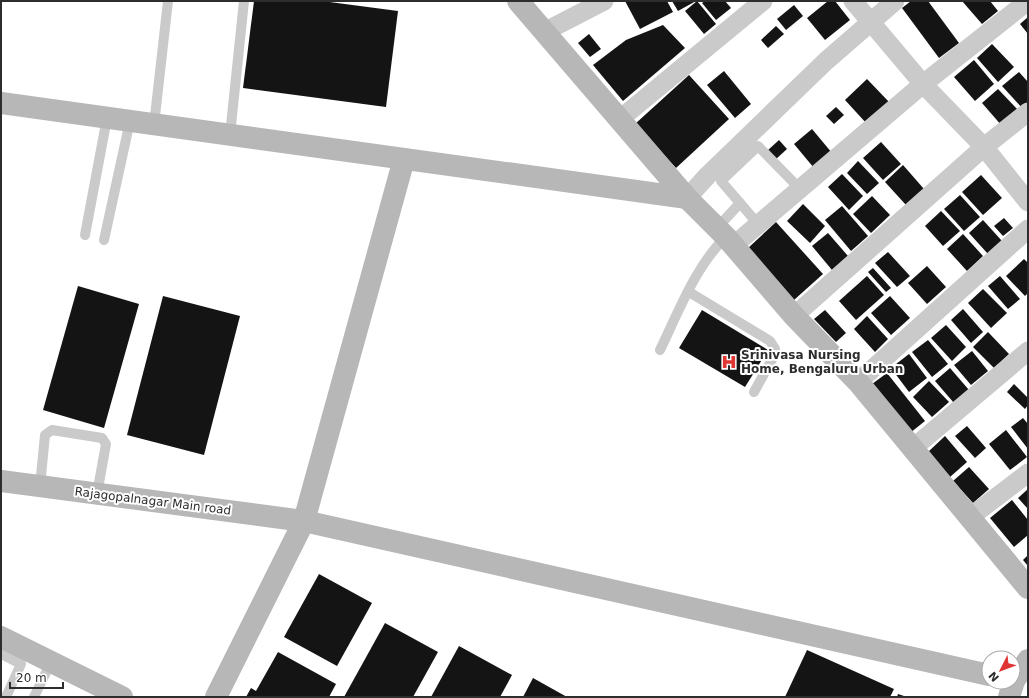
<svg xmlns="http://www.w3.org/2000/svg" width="1029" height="698" font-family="'DejaVu Sans',sans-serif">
<rect width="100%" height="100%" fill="#fff"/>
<!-- building -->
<g fill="#141414">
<polygon points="254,1 322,1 398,11 386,107 243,88"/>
<polygon points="625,1 667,1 673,12 640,29"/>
<polygon points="672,1 696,1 678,11"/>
<polygon points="697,1 716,24 704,34 685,11"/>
<polygon points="705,1 725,1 731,8 716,20 702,3"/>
<polygon points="828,1 835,1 850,20 825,40 807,18"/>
<polygon points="911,1 928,1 959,43 939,58 902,8"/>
<polygon points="962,1 990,1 998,11 982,24"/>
<polygon points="794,5 803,16 786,30 777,19"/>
<polygon points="1028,17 1028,34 1020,24"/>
<polygon points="663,25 685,48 623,101 593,65 626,40"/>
<polygon points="776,26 784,34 768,48 761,40"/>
<polygon points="589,34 601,49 590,57 578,43"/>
<polygon points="992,44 1014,67 998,82 977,58"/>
<polygon points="974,60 994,84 975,101 954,77"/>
<polygon points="724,71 751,104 735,118 707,85"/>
<polygon points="1019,72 1028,82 1028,104 1023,109 1002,86"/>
<polygon points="689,75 729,119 676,168 635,124"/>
<polygon points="867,79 890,103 867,124 845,100"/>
<polygon points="998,89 1019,111 1002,126 982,103"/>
<polygon points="836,107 844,115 834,124 826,116"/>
<polygon points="812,129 832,153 814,168 794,144"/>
<polygon points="779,140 787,149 775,160 767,151"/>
<polygon points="881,142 901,164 883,180 863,158"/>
<polygon points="858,161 879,183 867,194 847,173"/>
<polygon points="903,165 924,189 906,205 885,182"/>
<polygon points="842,174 863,196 849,210 828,187"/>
<polygon points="981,175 1002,198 983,215 962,192"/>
<polygon points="960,195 980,217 964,231 944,209"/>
<polygon points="872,196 890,215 871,233 853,214"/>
<polygon points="803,204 825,226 810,243 787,221"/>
<polygon points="842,206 868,236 851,251 825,220"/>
<polygon points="941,211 960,231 943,246 925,226"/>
<polygon points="1004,218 1013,228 1003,236 994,226"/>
<polygon points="983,220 1002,241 988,254 969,233"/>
<polygon points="776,222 823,274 794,300 747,249"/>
<polygon points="828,233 848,256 832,270 812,246"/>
<polygon points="963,234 983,256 967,271 947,249"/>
<polygon points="888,252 910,276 897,287 875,263"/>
<polygon points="1024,259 1028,263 1028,293 1025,296 1006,276"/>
<polygon points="927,266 946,287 927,304 908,283"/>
<polygon points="873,268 891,288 886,292 868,272"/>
<polygon points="867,276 884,295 856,320 839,301"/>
<polygon points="1000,276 1020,299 1008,309 988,286"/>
<polygon points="78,286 139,304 104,428 43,410"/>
<polygon points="983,289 1007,313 991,328 968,303"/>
<polygon points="163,296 240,316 204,455 127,435"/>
<polygon points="890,296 910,318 891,335 871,313"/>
<polygon points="963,309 983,332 971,343 951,320"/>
<polygon points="702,310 768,350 745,387 679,348"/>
<polygon points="825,310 846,333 836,342 814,319"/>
<polygon points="867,316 888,339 875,352 854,329"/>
<polygon points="946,325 966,347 952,361 931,338"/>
<polygon points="988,332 1009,354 994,368 973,347"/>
<polygon points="928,340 948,364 932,377 912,352"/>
<polygon points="972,351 988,371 971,385 954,365"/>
<polygon points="909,354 927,378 909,392 891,368"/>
<polygon points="950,368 969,390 954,403 935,381"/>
<polygon points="887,373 925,421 910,433 872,384"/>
<polygon points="929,381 949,402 932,417 913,397"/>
<polygon points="1014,384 1028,398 1028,405 1025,409 1007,392"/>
<polygon points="1023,418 1028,424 1028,449 1011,427"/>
<polygon points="967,426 986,448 975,458 955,436"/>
<polygon points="1006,430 1027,457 1010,470 989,444"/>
<polygon points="945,436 967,462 950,477 928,452"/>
<polygon points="969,467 989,489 973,503 953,481"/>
<polygon points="1028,489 1028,509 1018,498"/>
<polygon points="1012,500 1028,520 1028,535 1014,547 990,518"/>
<polygon points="1028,555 1028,566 1023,560"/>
<polygon points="319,574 372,603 337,666 284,637"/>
<polygon points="385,623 438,652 413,697 344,697"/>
<polygon points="459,646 512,675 500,697 431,697"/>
<polygon points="807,650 894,689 890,697 785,697"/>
<polygon points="278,652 336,684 329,697 246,697 251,688 256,691"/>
<polygon points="533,678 567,697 523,697"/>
<polygon points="898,694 907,697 897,697"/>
</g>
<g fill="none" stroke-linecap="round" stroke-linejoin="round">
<!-- lane -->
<g stroke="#cacaca" stroke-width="10">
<polyline points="154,125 168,1"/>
<polyline points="230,135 244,1"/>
<polyline points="758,224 721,181 758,146 800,189"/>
<polyline points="717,228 740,203"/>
<polyline points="85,235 107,118"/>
<polyline points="104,240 130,121"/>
<polyline points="689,292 770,341 775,349 775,354 754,392"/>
<path d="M660,350c18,-37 36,-85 66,-113"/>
<polyline points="40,486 45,435 52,430 102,438 106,444 97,494"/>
<polyline points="1,654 21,664 6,697"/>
<polyline points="34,697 51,662"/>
</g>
<!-- street -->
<g stroke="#cacaca" stroke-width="19">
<polyline points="853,1 923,84 984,147 1028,202"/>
<polyline points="544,32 604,1"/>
<polyline points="620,119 763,1"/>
<polyline points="687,198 708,175 826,61 895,1"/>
<polyline points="733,246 923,84 1028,1"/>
<polyline points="794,316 984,147 1028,112"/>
<polyline points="858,382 1028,229"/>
<polyline points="912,449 1028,351"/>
<polyline points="969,518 1028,473"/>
</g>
<!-- secondary -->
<g stroke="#b7b7b7" stroke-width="22">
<polyline points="518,1 687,198 726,237 794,316 858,382 1028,588"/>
<polyline points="1,103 687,198"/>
<polyline points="1,481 304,521 989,675"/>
<polyline points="1,637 122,697"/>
<polyline points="216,697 304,521 404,159"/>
<polyline points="1009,697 1014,681 1028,660"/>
</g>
</g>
<!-- icons -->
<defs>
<symbol id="hospital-bare" viewBox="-9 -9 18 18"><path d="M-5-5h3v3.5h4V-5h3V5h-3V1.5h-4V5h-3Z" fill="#e03633" stroke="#fff" stroke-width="2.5" paint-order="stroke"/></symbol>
</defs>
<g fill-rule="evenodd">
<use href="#hospital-bare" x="718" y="351" width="22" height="22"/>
</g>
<g text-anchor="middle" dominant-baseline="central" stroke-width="4" stroke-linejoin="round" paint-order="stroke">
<!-- poi labels -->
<g font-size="12" font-weight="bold" fill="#2d2d2d" stroke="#fff" text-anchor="start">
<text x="741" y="355">Srinivasa Nursing<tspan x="741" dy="14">Home, Bengaluru Urban</tspan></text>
</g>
<!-- street labels -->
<g font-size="12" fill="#2d2d2d" stroke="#fff">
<text transform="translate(153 501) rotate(7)">Rajagopalnagar Main road</text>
</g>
</g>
<!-- border -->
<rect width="1029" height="698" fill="none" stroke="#2d2d2d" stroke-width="4"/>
<!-- north arrow -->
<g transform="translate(1001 670) rotate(228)"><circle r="19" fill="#ffffff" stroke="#ababab"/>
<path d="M0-3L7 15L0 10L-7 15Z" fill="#e03633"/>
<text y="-6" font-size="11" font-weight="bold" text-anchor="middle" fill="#2d2d2d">N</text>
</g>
<!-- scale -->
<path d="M10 682v6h53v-6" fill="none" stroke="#2d2d2d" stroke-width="2"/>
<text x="16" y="682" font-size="12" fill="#2d2d2d" stroke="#ffffff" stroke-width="3" paint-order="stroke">20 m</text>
</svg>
